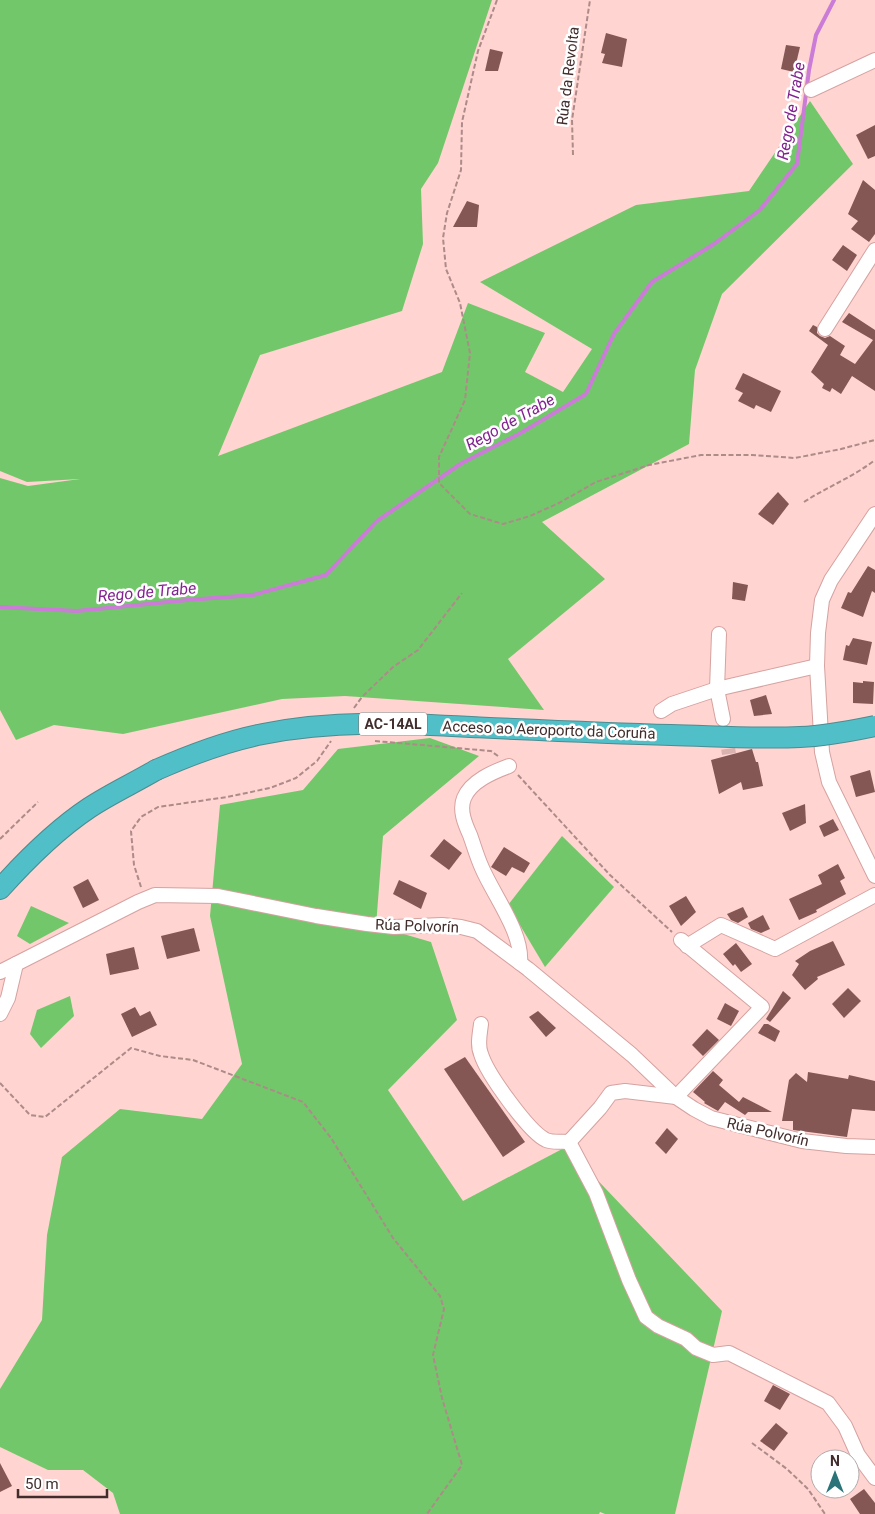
<svg xmlns="http://www.w3.org/2000/svg" width="875" height="1514" font-family="Roboto,sans-serif">
<rect width="100%" height="100%" fill="#ffd4d1"/>
<!-- forest -->
<g fill="#73c76b">
<polygon points="0,0 492,0 438,163 421,189 423,244 402,311 260,355 218,456 442,372 468,303 545,333 525,372 563,392 592,349 480,282 636,205 749,191 810,101 853,164 722,294 695,370 689,444 542,522 605,579 508,659 544,710 345,696 282,699 123,734 54,725 16,740 0,710 0,478 28,486 80,479 27,482 0,471"/>
<polygon points="430,738 479,756 383,836 376,926 431,942 457,1020 388,1090 463,1201 566,1147 722,1311 675,1514 605,1514 600,1512 599,1514 120,1514 113,1493 83,1470 48,1470 0,1447 0,1389 42,1320 47,1235 62,1157 120,1109 202,1119 242,1064 210,916 220,805 303,790 338,749"/>
<polygon points="562,836 614,887 545,967 508,905"/>
<polygon points="31,906 69,923 30,944 17,936"/>
<polygon points="70,996 74,1016 41,1048 30,1034 37,1010"/>
</g>
<g fill="none" stroke-linecap="round" stroke-linejoin="round">
<!-- stream -->
<polyline stroke="#ca7cd6" stroke-width="4" points="0,607 77,611 188,600 253,595 326,575 377,521 462,463 519,434 586,394 614,334 652,282 714,244 760,210 797,164 809,70 816,35 834,0"/>
</g>
<!-- building -->
<g fill="#845755">
<polygon points="606,33 627,39 622,67 602,63 605,54 601,53"/>
<polygon points="786,45 800,47 794,72 781,69"/>
<polygon points="490,49 503,52 498,71 485,71"/>
<polygon points="875,125 875,156 868,159 856,135"/>
<polygon points="863,180 875,190 875,234 869,242 851,229 858,221 848,214"/>
<polygon points="467,201 479,205 477,227 453,227"/>
<polygon points="843,245 857,255 847,271 832,260"/>
<polygon points="849,313 875,330 875,391 852,376 841,394 832,388 830,392 822,388 824,384 811,372 828,345 809,331 813,325 817,327 817,333 820,336 825,338 830,336 845,346 840,355 855,364 873,340 842,322"/>
<polygon points="743,373 781,391 771,412 756,405 754,409 738,401 743,393 735,389"/>
<polygon points="778,492 789,504 773,525 758,514"/>
<polygon points="868,566 875,570 875,593 872,591 863,617 841,608 848,592 851,593"/>
<polygon points="733,582 748,585 745,601 732,599"/>
<polygon points="853,638 872,642 867,665 843,660 846,645 849,646"/>
<polygon points="863,681 874,682 873,704 853,703 853,682 863,683"/>
<polygon points="766,695 772,714 754,716 750,700"/>
<polygon points="752,749 756,762 758,762 763,786 743,790 741,782 719,794 711,760"/>
<polygon points="870,770 875,792 856,797 850,776"/>
<polygon points="805,804 806,823 790,831 782,813"/>
<polygon points="833,819 839,830 824,837 819,826"/>
<polygon points="444,839 462,853 449,870 430,856"/>
<polygon points="504,847 530,863 524,873 512,867 506,876 491,867"/>
<polygon points="838,864 845,878 840,881 846,894 816,910 817,912 799,920 789,899 822,884 818,875"/>
<polygon points="88,879 99,900 83,908 73,887"/>
<polygon points="399,880 427,893 421,909 393,894"/>
<polygon points="686,896 696,912 681,926 669,906"/>
<polygon points="743,907 748,917 738,923 731,920 727,914"/>
<polygon points="763,915 770,929 761,933 751,929 748,923"/>
<polygon points="194,928 200,951 167,959 161,936"/>
<polygon points="833,941 845,965 817,977 818,979 805,990 792,975 799,964 795,961 810,951"/>
<polygon points="736,943 752,964 741,972 735,964 733,966 723,954"/>
<polygon points="134,947 139,969 110,975 106,954"/>
<polygon points="848,988 861,1001 844,1018 832,1004"/>
<polygon points="783,991 791,998 770,1022 766,1019"/>
<polygon points="725,1003 739,1011 731,1026 717,1019"/>
<polygon points="135,1007 140,1016 150,1011 157,1025 132,1037 121,1014"/>
<polygon points="538,1011 556,1028 546,1037 529,1017"/>
<polygon points="764,1024 768,1024 780,1031 775,1042 758,1033"/>
<polygon points="707,1029 719,1040 703,1056 692,1045"/>
<polygon points="465,1057 525,1142 503,1157 444,1069"/>
<polygon points="713,1071 723,1080 719,1085 739,1102 743,1097 772,1112 748,1112 745,1115 725,1102 718,1111 704,1103 705,1102 693,1092"/>
<polygon points="808,1072 848,1079 849,1075 875,1081 875,1111 852,1109 847,1137 793,1130 793,1121 782,1121 789,1080 796,1073 807,1082"/>
<polygon points="667,1128 678,1139 666,1154 655,1143"/>
<polygon points="773,1385 790,1394 780,1410 764,1401"/>
<polygon points="776,1423 788,1433 774,1451 760,1441"/>
<polygon points="0,1463 12,1486 0,1492"/>
<polygon points="864,1489 875,1503 875,1514 860,1514 850,1499"/>
</g>
<g fill="none" stroke-linecap="round" stroke-linejoin="round">
<!-- minor-tunnel -->
<polyline stroke="#d9b3b0" stroke-width="14" stroke-dasharray="14 7" stroke-linecap="butt" points="725,728 729,754"/>
<defs>
<g id="minor">
<polyline points="811,90 875,60"/>
<polyline points="825,329 875,250"/>
<polyline points="875,514 831,580 822,600 818,633 817,666 822,752 829,782 875,876"/>
<polyline points="719,634 717,689 723,719"/>
<polyline points="661,711 672,704 717,689 817,666"/>
<path d="M509,766c-16,6 -38,15 -45,32 -5,12 1,26 6,37 4,11 7,22 12,33 12,28 41,65 38,95"/>
<polyline points="687,946 721,925 775,949 875,895"/>
<polyline points="0,972 138,902 155,895 218,896 316,916 367,924 394,927 442,925 461,927 477,931 528,969 632,1055 676,1097 694,1109 711,1118 802,1141 846,1146 875,1147"/>
<polyline points="0,1014 8,998 16,964"/>
<path d="M481,1024c-1,9 -4,21 0,30 6,20 48,78 65,86 7,3 16,1 23,2l31,-34 11,-15 14,-2 51,6 86,-90 -81,-67"/>
<polyline points="569,1142 596,1193 629,1280 646,1317 658,1326 686,1339 696,1348 713,1355 729,1353 828,1403 845,1426 858,1455 875,1478"/>
</g>
<path id="highway" d="M0,889c26,-29 56,-59 89,-81 21,-14 45,-25 67,-38"/>
</defs>
<!-- minor casing -->
<use href="#minor" stroke="#d5a2a0" stroke-width="16"/>
<!-- highway casing -->
<use href="#highway" stroke="#4b8c91" stroke-width="22"/>
<!-- path -->
<g stroke="#ac8b89" stroke-width="2" stroke-dasharray="5 2.5" stroke-linecap="butt">
<polyline points="497,0 478,51 462,122 461,170 447,213 443,238 446,269 460,303 470,353 465,400 439,457 439,483 470,514 503,524 530,516 559,503 596,482 649,465 701,455 752,455 795,458 841,449 875,440"/>
<polyline points="573,155 572,120 590,0"/>
<path d="M804,502c23,-15 49,-25 71,-42"/>
<polyline points="354,708 362,697 393,667 418,650 462,593"/>
<polyline points="375,741 491,751 498,756"/>
<polyline points="518,775 610,875 672,932"/>
<polyline points="0,839 38,802"/>
<polyline points="141,887 134,865 131,831 141,817 158,807 227,797 270,788 296,778 317,761 331,741"/>
<polyline points="0,1083 30,1115 45,1117 131,1048 160,1056 193,1060 303,1102 331,1138 393,1238 440,1296 444,1309 433,1355 442,1398 462,1465 427,1514"/>
<polyline points="752,1443 787,1469 808,1489 825,1514"/>
</g>
<!-- minor -->
<use href="#minor" stroke="#fff" stroke-width="14"/>
<!-- highway -->
<use href="#highway" stroke="#51bfc7" stroke-width="20"/>
<defs>
<path id="highway-bridge" d="M156,770c34,-15 70,-29 107,-36 69,-14 138,-11 208,-7 67,3 133,6 200,8 43,1 86,4 129,2 25,-1 51,-6 75,-11"/>
</defs>
<!-- highway-bridge casing -->
<use href="#highway-bridge" stroke="#4b8c91" stroke-width="22" stroke-linecap="butt"/>
<!-- highway-bridge -->
<use href="#highway-bridge" stroke="#51bfc7" stroke-width="20"/>
</g>
<g text-anchor="middle" dominant-baseline="central" stroke-width="5" stroke-linejoin="round" paint-order="stroke">
<!-- shield labels -->
<rect fill="#fff" stroke="#7a6c6b" stroke-width="1" x="359" y="712.5" width="68" height="23" rx="4"/>
<g font-size="14" font-weight="bold" fill="#412d2c">
<text x="393" y="724">AC-14AL</text>
</g>
<!-- street labels -->
<g font-size="15" fill="#412d2c" stroke="#fff">
<text transform="translate(568 76) rotate(-83)">Rúa da Revolta</text>
<text transform="translate(549 730) rotate(2)">Acceso ao Aeroporto da Coruña</text>
<text transform="translate(417 926) rotate(2)">Rúa Polvorín</text>
<text transform="translate(768 1132) rotate(13)">Rúa Polvorín</text>
</g>
<!-- water labels -->
<g font-size="16" font-style="italic" fill="#822390" stroke="#fff">
<text transform="translate(791 111) rotate(-80)">Rego de Trabe</text>
<text transform="translate(510 422) rotate(-29)">Rego de Trabe</text>
<text transform="translate(147 592) rotate(-5)">Rego de Trabe</text>
</g>
</g>
<!-- north arrow -->
<g transform="translate(835 1474)"><circle r="24" fill="#ffffff" stroke="#b3abab"/>
<path d="M0-4L9 19L0 12L-9 19Z" fill="#2a7479"/>
<text y="-8" font-size="14" font-weight="bold" text-anchor="middle" fill="#412d2c">N</text>
</g>
<!-- scale -->
<path d="M18 1489v8h89v-8" fill="none" stroke="#412d2c" stroke-width="2.5"/>
<text x="25" y="1489" font-size="15" fill="#412d2c" stroke="#ffffff" stroke-width="4" paint-order="stroke">50 m</text>
</svg>
